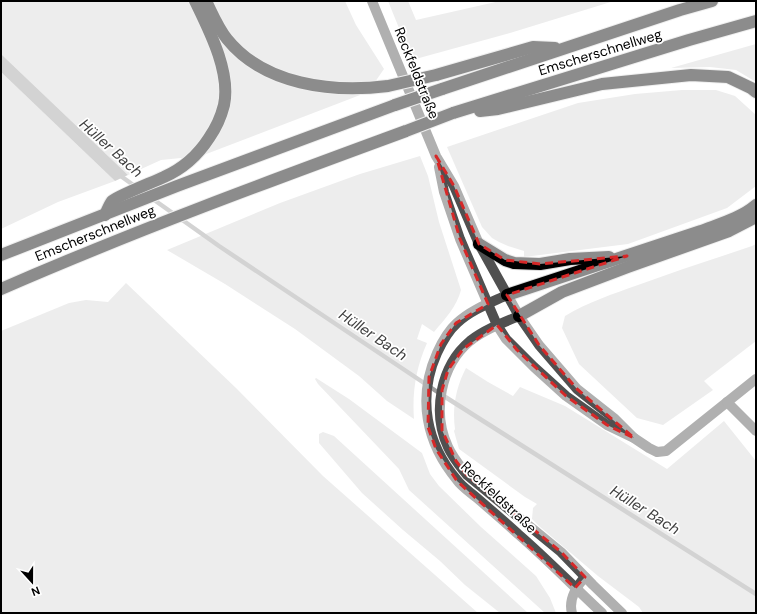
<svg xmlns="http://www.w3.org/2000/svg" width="757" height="614" font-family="'DM Sans',sans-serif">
<rect width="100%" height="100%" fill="#fff"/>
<!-- green -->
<g fill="#d7d7d7">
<polygon points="1,1 345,1 356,25 384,69 368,92 201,156 161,160 128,175 1,54"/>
<polygon points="388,1 408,1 416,20 500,1 614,1 510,33 412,60"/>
<polygon points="756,44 756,82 736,70 710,67 671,68"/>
<polygon points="1,72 115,181 58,202 1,229"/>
<polygon points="682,90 716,90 735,96 756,115 756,186 727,208 628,244 524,257 524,251 508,246 499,242 492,238 482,227 447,147 578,103 635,94"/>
<path d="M420,156l8,20 11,46 22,68c-4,16 -16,29 -27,42l-12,-8 -5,15 10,4c-11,25 -15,49 -13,76l-27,-18 -28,-25 -64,-47 -70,-45 -58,-34 113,-47 80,-29z"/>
<path d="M756,244v97l-52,40 9,9 -50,35 -26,-7 -58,-54 -17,-36 3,-12c23,-14 48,-22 73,-31 38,-14 76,-26 114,-39z"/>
<polygon points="126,283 236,388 323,476 478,613 1,613 1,331 69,303 86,300 108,302"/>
<path d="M466,368l22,14 25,14 7,-9 45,19 102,63 57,-48 32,40v152h-113l-4,-6 -41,-31 -59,-50 -7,-7 1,-11 4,-4 -12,-7 -66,-48 -5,-18 1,-2c-3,-21 1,-42 11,-61z"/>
<polygon points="316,378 349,399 422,453 430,474 439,486 481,527 536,576 550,598 556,613 545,613 409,490 399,469 318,384 315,379"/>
<polygon points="323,432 334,436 528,613 500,613 465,585 440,561 403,530 362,493 319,443 319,434"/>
</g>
<!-- water -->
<polygon fill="#9e9e9e" points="1,54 128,175 115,181 1,72"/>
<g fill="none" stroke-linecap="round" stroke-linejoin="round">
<!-- stream -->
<g stroke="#9e9e9e" stroke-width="4.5">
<polyline points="118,174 136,187"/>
<polyline points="150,197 219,246 439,393 756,594"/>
</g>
<defs>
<g id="highway">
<path d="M206,1c6,12 12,27 21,38 37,46 105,54 161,47"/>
<polyline points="436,75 533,47 555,48"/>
<polyline points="442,89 680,10 712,1"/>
<polyline points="480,111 498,109 602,84 691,75 728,77 751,88 756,92"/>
<polyline points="453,113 689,40 756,21"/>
<path d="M105,215c2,-4 4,-10 7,-14 3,-4 44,-20 52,-24 18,-8 34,-22 45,-39 7,-10 12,-21 15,-33 7,-33 -15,-75 -29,-104"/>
<polyline points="479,244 505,260 514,263 540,264 570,259 609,257"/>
<polyline points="1,255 177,186 395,105"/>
<path d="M1,289c133,-58 269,-108 405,-158"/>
<path d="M507,295l194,-64c18,-7 40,-13 55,-26"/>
<polyline points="519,316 562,292 628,267 729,231 756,217"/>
</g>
</defs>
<!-- highway casing -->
<use href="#highway" stroke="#dbdbdb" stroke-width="14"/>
<!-- minor -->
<g stroke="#505050" stroke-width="10">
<polyline points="372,1 436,156 454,186 479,244 519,316 539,345 577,389 615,419 634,438"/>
<polyline points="439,167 444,192 460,239 497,325 506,339 534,367 566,396 607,425 634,438 649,448 657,452 666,451 756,379"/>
<path d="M507,295c-17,8 -36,15 -50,28 -9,8 -15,19 -20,30 -20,45 -11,90 20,127 5,7 13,12 20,18 14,12 28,24 41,36 29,25 56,53 84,79"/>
<path d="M519,316c-17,7 -35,14 -49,25 -30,25 -38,72 -22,106 5,11 12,19 19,28l94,77 32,33 29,28"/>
<polyline points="727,402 756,431"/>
<path d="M572,613c-4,-14 4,-26 13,-36"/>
</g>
<!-- highway -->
<use href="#highway" stroke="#000" stroke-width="12"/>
<defs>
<g id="highway-bridge">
<polyline points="388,86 436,75"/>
<polyline points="395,105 442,89"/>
<polyline points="406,131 453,113"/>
</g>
</defs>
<!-- highway-bridge casing -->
<use href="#highway-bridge" stroke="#dbdbdb" stroke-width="14" stroke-linecap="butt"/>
<!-- highway-bridge -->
<use href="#highway-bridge" stroke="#000" stroke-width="12"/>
</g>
<!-- marked area -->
<path d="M0 0H757V614H0ZM436,156l18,30 25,58 26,16 35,4 87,-8 -120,39 32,50 38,44 57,49 -27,-13 -41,-29 -49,-46 -20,-25 -34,24 -15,21 -6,20v40l14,31 11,14 94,77 24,25 -10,11 -118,-107 -21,-32 -8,-22 1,-50 12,-33 15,-21 32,-19 -28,-65z" fill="#fff" fill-opacity=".55" fill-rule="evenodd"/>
<path fill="none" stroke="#d62828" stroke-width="3" stroke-dasharray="8 5" stroke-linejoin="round" d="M436,156l18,30 25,58 26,16 35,4 87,-8 -120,39 32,50 38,44 57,49 -27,-13 -41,-29 -49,-46 -20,-25 -34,24 -15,21 -6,20v40l14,31 11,14 94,77 24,25 -10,11 -118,-107 -21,-32 -8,-22 1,-50 12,-33 15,-21 32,-19 -28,-65z"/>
<g text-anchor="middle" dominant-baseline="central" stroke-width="3.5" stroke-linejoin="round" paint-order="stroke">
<!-- street labels -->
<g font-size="14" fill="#000" stroke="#fff">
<text transform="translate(600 52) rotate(-17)">Emscherschnellweg</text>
<text transform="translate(417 73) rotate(68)">Reckfeldstraße</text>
<text transform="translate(95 233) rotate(-22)">Emscherschnellweg</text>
<text transform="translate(499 497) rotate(43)">Reckfeldstraße</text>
</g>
<!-- water labels -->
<g font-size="15" font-style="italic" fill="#3f3f3f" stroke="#fff">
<text transform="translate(111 148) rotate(42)">Hüller Bach</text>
<text transform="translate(373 335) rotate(34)">Hüller Bach</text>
<text transform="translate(645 510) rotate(32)">Hüller Bach</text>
</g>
</g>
<!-- border -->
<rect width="757" height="614" fill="none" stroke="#000000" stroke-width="4"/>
<!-- north arrow -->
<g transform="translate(32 582) rotate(159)" stroke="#ffffff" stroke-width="3" paint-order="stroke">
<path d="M0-3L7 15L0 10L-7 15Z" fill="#000000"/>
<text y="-6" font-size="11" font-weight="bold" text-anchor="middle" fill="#000000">N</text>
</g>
</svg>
